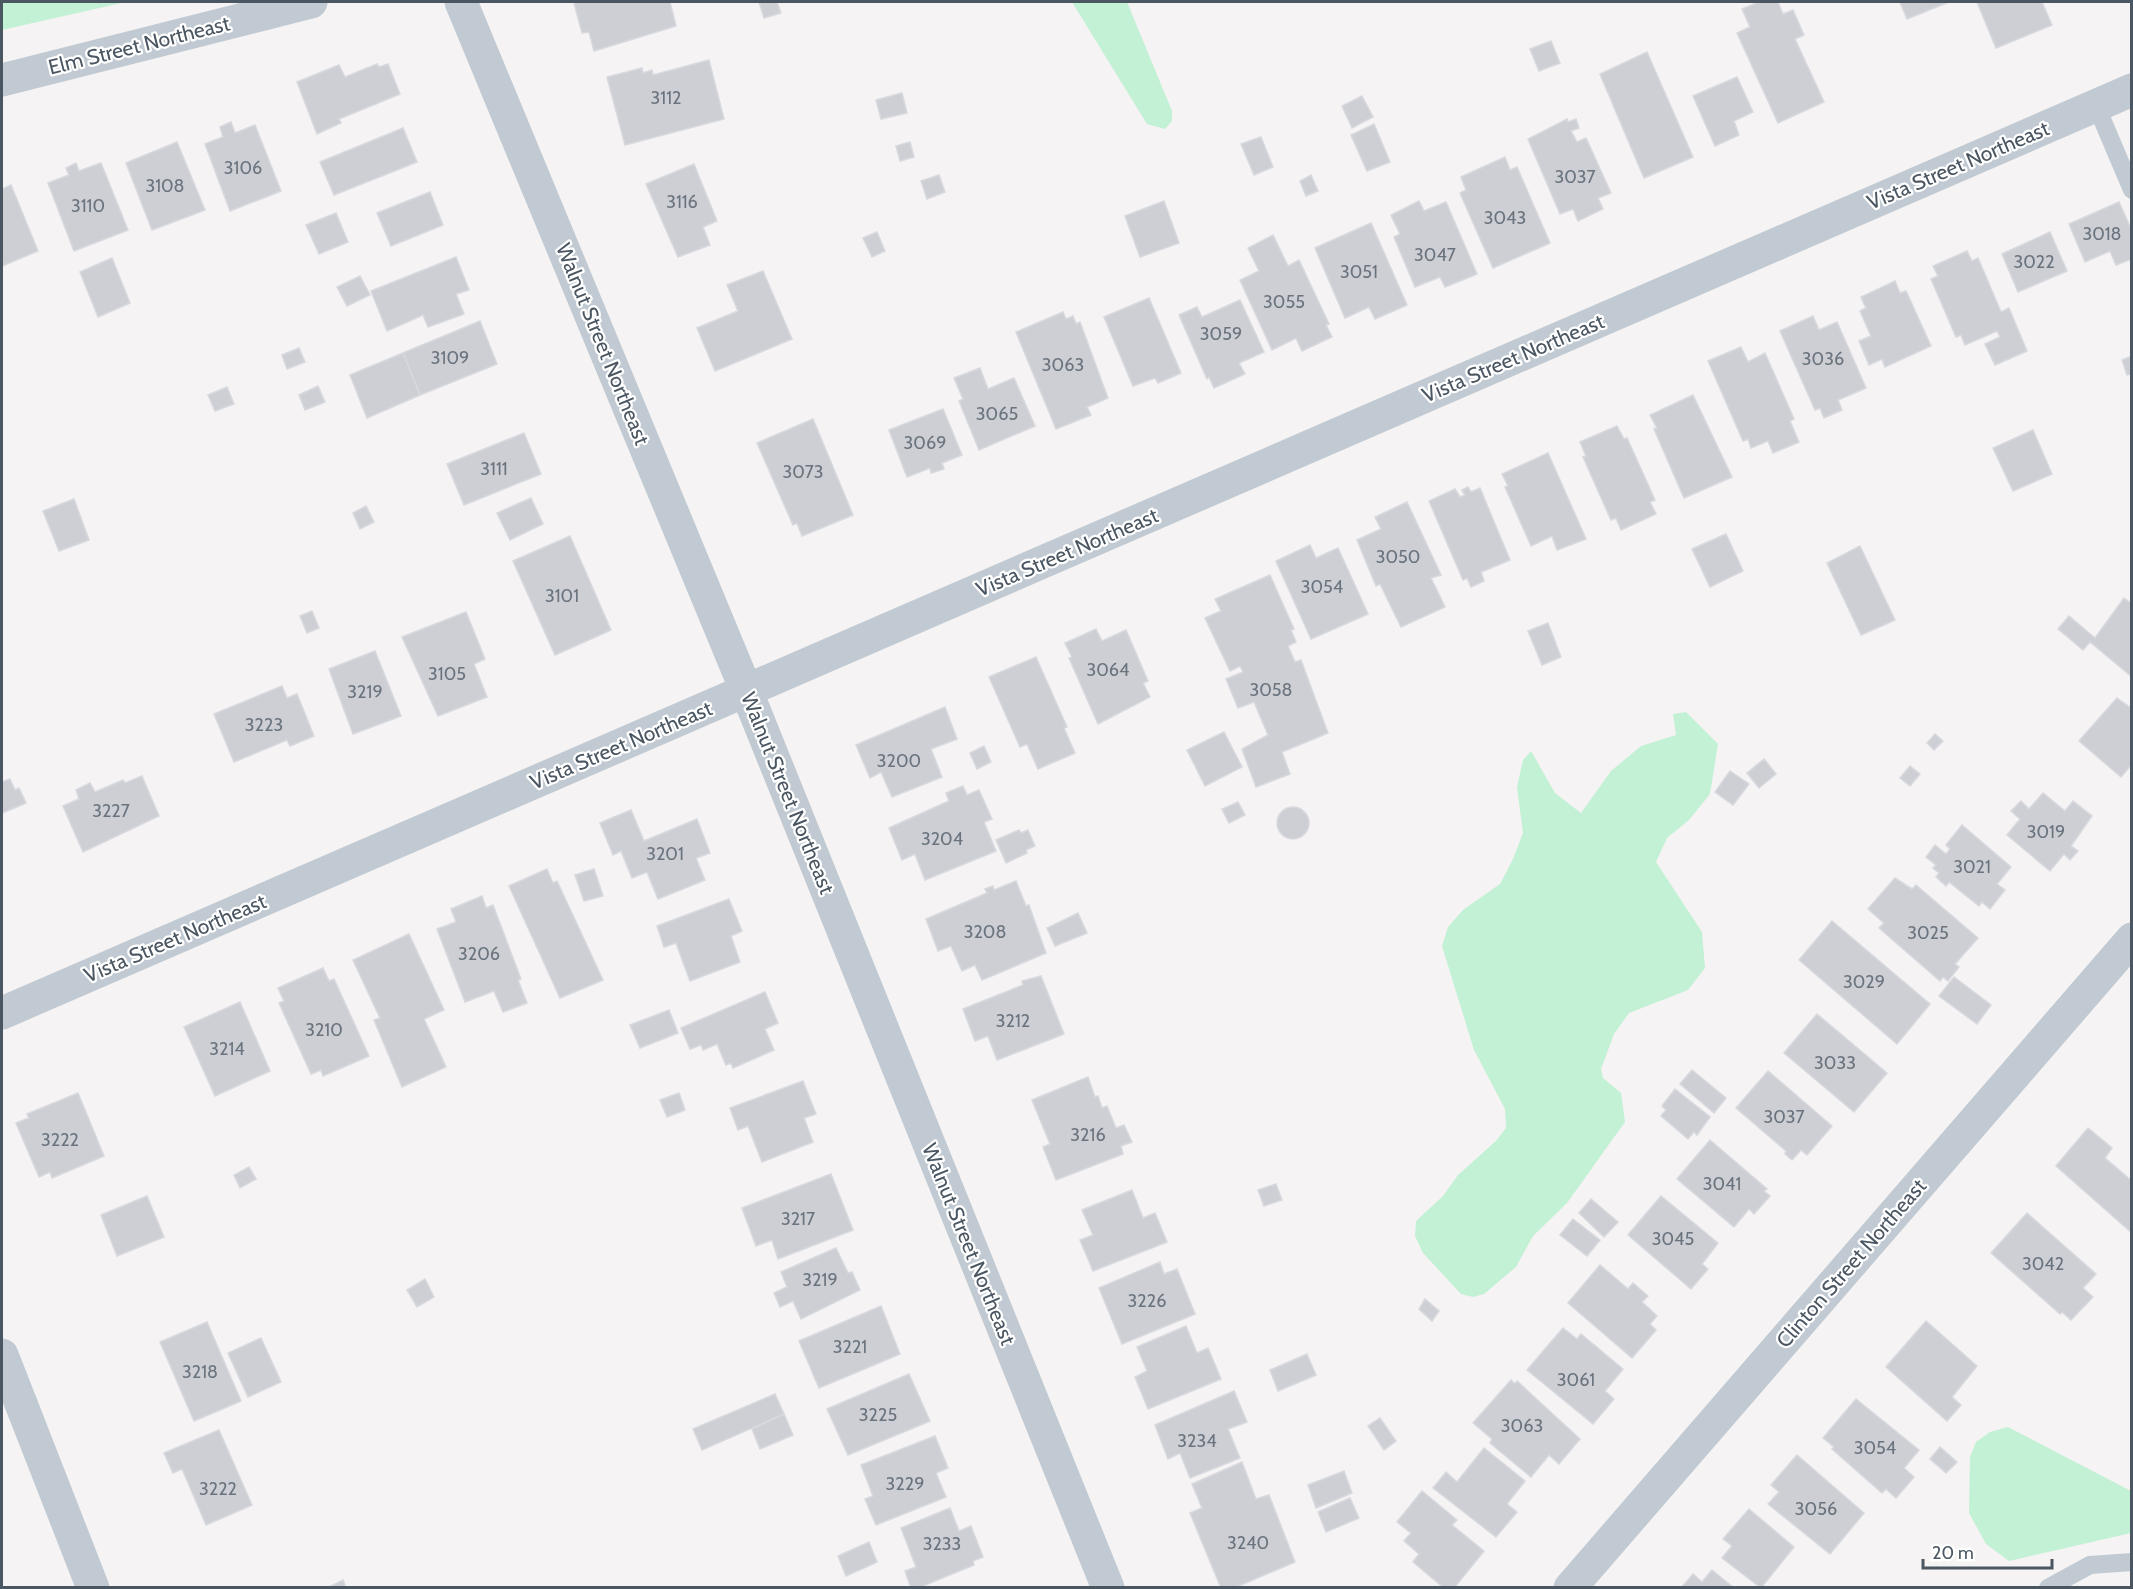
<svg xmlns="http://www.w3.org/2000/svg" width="2133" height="1589" font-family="Cabin,sans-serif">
<rect width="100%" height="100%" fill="#f5f3f3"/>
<!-- green -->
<g fill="#c3f1d5">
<polygon points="2,2 126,2 2,30"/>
<polygon points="1072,2 1127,2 1172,111 1172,121 1165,129 1147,124"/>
<polygon points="1686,712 1718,744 1710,794 1689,820 1667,838 1656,862 1702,932 1705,968 1688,990 1629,1013 1614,1034 1601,1069 1603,1078 1621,1093 1625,1122 1567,1203 1533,1236 1516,1267 1484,1294 1473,1297 1461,1294 1423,1253 1415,1236 1416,1221 1443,1196 1458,1175 1496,1141 1506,1128 1505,1109 1474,1050 1442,946 1448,927 1463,910 1500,884 1513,859 1523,833 1517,787 1523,760 1531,751 1555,793 1581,813 1611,771 1641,746 1676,735 1673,714"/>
<polygon points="2008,1427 2131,1491 2131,1533 2009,1561 1986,1544 1969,1513 1970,1457 1976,1442 1990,1432"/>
</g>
<!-- building -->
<g fill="#cdcfd5" stroke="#d7d9de" stroke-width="1.5">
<polygon points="578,2 670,2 676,26 594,51 589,32 582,33 574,3"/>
<polygon points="759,2 777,2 781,13 764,18"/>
<polygon points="1759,2 1778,2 1783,14 1793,10 1804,35 1795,39 1824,102 1778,123 1737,33 1750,27 1742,9"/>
<polygon points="1900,2 1949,2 1907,19"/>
<polygon points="1977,2 2042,2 2052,25 1996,48"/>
<polygon points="1551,41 1560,63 1539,71 1530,49"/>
<polygon points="1647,52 1693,157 1644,178 1600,74"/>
<polygon points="709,60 724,119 625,145 607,77 642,68 643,73 652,70 653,75"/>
<polygon points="377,64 379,67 388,64 400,94 339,119 341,123 317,134 297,82 339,65 345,77"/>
<polygon points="1737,77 1753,112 1734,121 1739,135 1715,146 1693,96"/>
<polygon points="902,93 907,113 881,119 876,100"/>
<polygon points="1362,96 1373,117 1352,128 1342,106"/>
<polygon points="1567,119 1568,122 1576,119 1579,128 1571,131 1577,142 1586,138 1611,193 1598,198 1603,209 1578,221 1573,209 1560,214 1528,139"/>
<polygon points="231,122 235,133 255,125 281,191 230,211 205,144 223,137 220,127"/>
<polygon points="1374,124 1390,162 1367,171 1351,135"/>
<polygon points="403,128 417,162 334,195 320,162"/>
<polygon points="1261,137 1273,167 1254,175 1241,144"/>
<polygon points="177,142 205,210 152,230 126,163"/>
<polygon points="910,142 914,157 900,161 896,146"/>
<polygon points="1505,157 1510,170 1517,167 1550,243 1493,268 1460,193 1466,190 1461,177"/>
<polygon points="76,163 79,171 101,163 128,230 74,251 48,183 69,175 66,168"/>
<polygon points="694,164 717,221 703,227 710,245 678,257 646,184"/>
<polygon points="939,175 945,192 927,199 921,181"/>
<polygon points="1311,175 1318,191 1306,196 1300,181"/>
<polygon points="11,185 38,251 2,266 2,189"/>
<polygon points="430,192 443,225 391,246 377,213"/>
<polygon points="1164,201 1179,243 1140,257 1125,216"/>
<polygon points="1419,201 1424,211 1446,202 1477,274 1445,287 1440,277 1415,287 1394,237 1400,234 1391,215"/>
<polygon points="2119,202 2132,231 2132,259 2116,265 2110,251 2085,262 2069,224"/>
<polygon points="336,213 348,242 319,254 306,225"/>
<polygon points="1371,223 1407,305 1375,319 1369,307 1345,318 1315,248"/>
<polygon points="877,232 885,251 872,257 863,238"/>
<polygon points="2050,232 2067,271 2018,292 2002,254"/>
<polygon points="1273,235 1288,266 1299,260 1329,324 1326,325 1332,337 1302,351 1296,338 1272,350 1240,280 1259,271 1248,248"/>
<polygon points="1967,251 1972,261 1978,258 2001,312 2009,308 2027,351 1995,365 1985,344 2000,337 1997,331 1965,345 1961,335 1956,337 1931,279 1938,276 1933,266"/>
<polygon points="456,257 469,290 456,294 464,314 428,327 423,315 387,331 371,291"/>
<polygon points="112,258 130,303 98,317 80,272"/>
<polygon points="763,271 792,339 715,371 697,328 738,311 727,285"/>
<polygon points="360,276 370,295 347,306 337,287"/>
<polygon points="1895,281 1900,293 1906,291 1931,346 1885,367 1882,359 1869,365 1859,341 1871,336 1860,311 1866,308 1861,297"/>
<polygon points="1149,298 1181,373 1158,383 1155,378 1133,386 1104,317"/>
<polygon points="1240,300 1264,352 1239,363 1245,374 1214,388 1209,377 1207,379 1179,315 1197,307 1202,317"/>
<polygon points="1063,312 1066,319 1073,316 1076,324 1080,322 1108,398 1087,407 1091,415 1056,429 1016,332"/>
<polygon points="1813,316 1819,330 1837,322 1866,388 1838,400 1842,410 1824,418 1820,408 1815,410 1780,331"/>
<polygon points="480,321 497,364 420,395 403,353"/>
<polygon points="1741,347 1748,362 1765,353 1794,419 1790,421 1799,442 1773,453 1768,441 1751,448 1748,439 1743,441 1708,361"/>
<polygon points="299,348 305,362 287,369 282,355"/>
<polygon points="403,353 420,395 367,418 350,375"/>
<polygon points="2132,356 2132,374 2127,375 2122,360"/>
<polygon points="980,368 988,389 1014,378 1035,426 979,450 959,401 963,399 954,378"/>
<polygon points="318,386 325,402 305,410 299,395"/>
<polygon points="227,387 234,404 215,411 208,395"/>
<polygon points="1693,395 1732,477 1684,498 1654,429 1657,428 1650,415"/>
<polygon points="943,409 962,455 942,463 944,469 931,473 930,468 907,477 889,430"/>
<polygon points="813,419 853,515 802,536 797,523 793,525 757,443"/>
<polygon points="1617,426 1624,439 1627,438 1655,500 1650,502 1656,514 1621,530 1616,518 1611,520 1583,457 1586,456 1580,442"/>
<polygon points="2033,430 2052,474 2013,491 1993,448"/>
<polygon points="524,433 541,474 464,505 447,464"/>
<polygon points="1548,453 1586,539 1557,550 1552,536 1531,546 1505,487 1508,486 1502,474"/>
<polygon points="1468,487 1471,492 1480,488 1510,560 1481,572 1484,581 1471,587 1467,578 1463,580 1429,501 1455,489 1460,497 1465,495 1462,490"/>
<polygon points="531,498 543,524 510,540 497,513"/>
<polygon points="74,499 89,540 59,551 43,511"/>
<polygon points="1407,502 1441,575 1431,578 1445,607 1401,627 1380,584 1376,586 1357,540 1381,529 1375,517"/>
<polygon points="366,506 374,522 360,529 353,513"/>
<polygon points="1726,534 1743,571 1710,587 1692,549"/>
<polygon points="570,536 611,630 555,655 513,561"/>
<polygon points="1310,545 1316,558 1338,548 1368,614 1311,639 1276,561"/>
<polygon points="1860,546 1895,620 1861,635 1827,563"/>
<polygon points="1270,575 1294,629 1291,630 1296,642 1288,646 1295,662 1301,660 1328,733 1282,752 1290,774 1256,787 1242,749 1268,735 1254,702 1238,708 1226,679 1243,672 1240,666 1230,671 1205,618 1221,611 1215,599"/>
<polygon points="2124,598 2132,604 2132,677 2090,642 2083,650 2058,629 2069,616 2095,638"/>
<polygon points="312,611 319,628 307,633 300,616"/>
<polygon points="466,612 485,659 474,664 487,697 438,716 402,637"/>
<polygon points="1548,623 1561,657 1542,665 1528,631"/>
<polygon points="1096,629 1102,641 1126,630 1148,681 1143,683 1150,697 1098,724 1069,658 1072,657 1065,643"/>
<polygon points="375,651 401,716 353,734 329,669"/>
<polygon points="1036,657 1067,727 1064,728 1075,753 1038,769 1027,744 1020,747 989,677"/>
<polygon points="282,686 287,698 297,694 314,736 290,746 287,740 234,762 214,714"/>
<polygon points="2117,698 2132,709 2132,764 2121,777 2079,741"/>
<polygon points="945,707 957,739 931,749 942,777 892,797 881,772 870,778 856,745"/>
<polygon points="1224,732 1242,767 1205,786 1187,750"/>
<polygon points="1935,734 1943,741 1934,750 1927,743"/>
<polygon points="984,746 991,762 977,769 970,753"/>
<polygon points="1764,759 1776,774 1759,788 1747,773"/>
<polygon points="1910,766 1920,774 1910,786 1900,778"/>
<polygon points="1730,771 1749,784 1733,805 1715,792"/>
<polygon points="142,776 159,816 83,852 63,806 79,799 76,790 90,783 95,792 123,780 125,783"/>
<polygon points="10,779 15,790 19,788 26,803 2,813 2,782"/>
<polygon points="963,786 967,795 979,790 992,819 984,822 996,851 925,880 915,854 902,860 889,828 949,801 946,793"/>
<polygon points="2043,793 2065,811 2073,801 2092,816 2071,846 2078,851 2070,860 2064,854 2050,871 2007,835 2020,819 2011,811 2021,801 2029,809"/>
<polygon points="1238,802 1245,815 1229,823 1222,809"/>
<circle cx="1293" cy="823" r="16"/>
<polygon points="631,810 644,841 697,819 710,853 696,858 705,880 658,899 647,872 632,878 621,851 613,855 600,823"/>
<polygon points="1962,825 2011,867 1997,884 2005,890 1990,909 1982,902 1979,906 1949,882 1946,886 1936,877 1939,873 1933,868 1936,865 1926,857 1935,845 1946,854 1950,849 1946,845"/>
<polygon points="1019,830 1021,833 1028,830 1035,846 1026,850 1027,853 1006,863 996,840"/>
<polygon points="547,869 553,883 557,881 603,980 560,998 509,886"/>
<polygon points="594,869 603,896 584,901 575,875"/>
<polygon points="1895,878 1912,889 1916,885 1978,938 1955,964 1959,967 1948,981 1943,977 1940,981 1879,928 1884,923 1868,909"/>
<polygon points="1016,881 1026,906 1029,905 1046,953 982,980 975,965 962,971 951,946 938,951 926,919 987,893 985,889 993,886 994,890"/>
<polygon points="482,896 486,908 493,905 521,979 518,980 527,1003 503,1012 494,991 465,1002 437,929 456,922 451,909"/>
<polygon points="729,899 742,931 731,936 740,962 690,981 676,943 664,947 657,926"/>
<polygon points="1078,913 1087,933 1055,946 1047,928"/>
<polygon points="1832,921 1930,1004 1897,1044 1799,960"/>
<polygon points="409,934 444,1010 424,1019 446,1067 402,1087 374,1020 380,1018 353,960"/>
<polygon points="323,968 329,981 334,979 369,1056 323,1076 321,1070 311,1074 279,1003 284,1001 278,988"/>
<polygon points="1041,976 1064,1034 997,1060 988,1036 975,1041 963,1009 1023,985 1022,981"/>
<polygon points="1954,977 1991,1005 1977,1024 1939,996"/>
<polygon points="765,992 778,1023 765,1029 774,1050 733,1068 731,1063 726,1065 717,1044 703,1050 701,1045 690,1049 681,1028"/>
<polygon points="240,1002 270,1071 215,1096 184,1027"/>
<polygon points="669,1010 678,1033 640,1048 630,1025"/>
<polygon points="1817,1014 1887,1073 1854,1112 1784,1053"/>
<polygon points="1692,1070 1726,1098 1714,1113 1680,1084"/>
<polygon points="1768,1071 1832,1126 1807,1155 1801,1150 1792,1160 1785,1154 1786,1151 1736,1108"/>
<polygon points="1088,1077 1095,1097 1098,1096 1102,1108 1107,1106 1116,1128 1124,1125 1132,1142 1121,1146 1123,1154 1056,1180 1043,1147 1050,1144 1032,1100"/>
<polygon points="803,1081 816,1114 804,1118 813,1142 762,1162 748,1126 738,1130 730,1108"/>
<polygon points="1675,1089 1710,1117 1697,1135 1694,1132 1688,1139 1661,1116 1666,1110 1662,1106"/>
<polygon points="78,1093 104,1156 52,1178 50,1172 39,1177 16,1123 29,1118 27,1114"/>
<polygon points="679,1093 685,1110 667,1117 660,1100"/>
<polygon points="2088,1128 2112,1148 2105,1158 2132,1181 2132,1233 2056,1166"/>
<polygon points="1710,1140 1767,1189 1764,1191 1770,1196 1754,1214 1749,1209 1734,1227 1677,1179"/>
<polygon points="249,1167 256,1179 240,1188 234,1175"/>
<polygon points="831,1174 853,1230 778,1259 772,1240 756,1246 742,1208"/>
<polygon points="1276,1184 1282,1200 1264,1206 1258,1190"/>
<polygon points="1132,1190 1143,1218 1155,1213 1167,1242 1093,1271 1080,1240 1093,1235 1082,1210"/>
<polygon points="147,1196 164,1237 117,1256 101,1215"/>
<polygon points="1661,1196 1718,1243 1702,1264 1708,1269 1691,1289 1628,1235"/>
<polygon points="1591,1199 1618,1222 1604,1237 1579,1213"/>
<polygon points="2027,1213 2096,1274 2083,1288 2093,1297 2071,1320 2062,1312 2060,1314 1991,1253"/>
<polygon points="1573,1219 1600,1240 1587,1256 1560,1235"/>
<polygon points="836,1248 848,1273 852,1272 860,1290 801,1319 793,1301 780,1307 774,1293 787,1287 781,1272"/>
<polygon points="1160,1262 1164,1274 1177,1269 1195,1314 1122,1344 1099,1288"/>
<polygon points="1600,1265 1628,1289 1633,1283 1648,1296 1642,1302 1657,1316 1650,1324 1656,1330 1632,1358 1568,1303"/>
<polygon points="425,1279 434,1297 417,1307 407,1290"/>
<polygon points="1425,1299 1439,1311 1432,1321 1419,1309"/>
<polygon points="881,1306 900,1354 819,1388 799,1341"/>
<polygon points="1926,1321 1977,1366 1952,1397 1961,1405 1947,1421 1886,1367"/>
<polygon points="207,1322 241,1401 194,1421 160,1342"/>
<polygon points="1186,1326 1197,1353 1208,1348 1221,1379 1148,1409 1135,1377 1147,1371 1137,1347"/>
<polygon points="1563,1328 1577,1339 1581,1334 1623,1369 1605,1391 1614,1399 1593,1424 1527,1370"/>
<polygon points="261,1338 281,1382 248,1397 228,1353"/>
<polygon points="1307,1354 1316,1375 1278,1391 1270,1370"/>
<polygon points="909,1374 930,1421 848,1455 827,1409"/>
<polygon points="1511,1380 1515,1384 1517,1381 1580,1439 1559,1464 1549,1455 1531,1477 1490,1443 1492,1439 1473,1423"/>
<polygon points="1234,1391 1247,1422 1228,1429 1240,1458 1190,1478 1180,1453 1168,1459 1155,1425"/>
<polygon points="775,1394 784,1414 702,1450 693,1429"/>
<polygon points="1856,1399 1919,1450 1904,1468 1914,1477 1896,1498 1886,1489 1882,1493 1832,1449 1834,1447 1823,1438"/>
<polygon points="784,1414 793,1435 760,1449 752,1429"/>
<polygon points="1380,1418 1396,1441 1384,1450 1368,1426"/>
<polygon points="219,1430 252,1505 206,1525 183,1471 182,1469 173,1473 164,1453"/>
<polygon points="935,1436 948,1468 936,1473 946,1497 876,1525 865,1499 873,1496 861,1465"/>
<polygon points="1940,1447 1957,1462 1946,1473 1930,1459"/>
<polygon points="1484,1448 1525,1481 1507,1504 1517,1512 1496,1537 1433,1488 1446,1472 1457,1482"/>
<polygon points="1797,1455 1864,1513 1830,1554 1768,1504 1779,1492 1771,1485"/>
<polygon points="1242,1462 1256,1499 1269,1495 1295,1562 1234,1588 1221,1588 1190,1513 1202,1508 1192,1484"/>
<polygon points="1344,1471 1352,1493 1316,1508 1308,1485"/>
<polygon points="1422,1491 1457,1520 1452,1525 1484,1551 1454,1588 1444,1588 1413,1562 1419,1554 1404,1541 1411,1533 1397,1522"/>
<polygon points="1350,1498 1359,1518 1326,1532 1318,1512"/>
<polygon points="950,1508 959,1531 971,1526 983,1557 973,1561 974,1565 918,1588 911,1588 905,1571 916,1567 901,1528"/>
<polygon points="1749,1509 1794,1547 1761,1588 1722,1558 1732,1546 1723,1539"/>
<polygon points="869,1542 877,1562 846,1576 838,1556"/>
<polygon points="1712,1570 1734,1588 1681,1588 1693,1574 1702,1582"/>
<polygon points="343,1580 346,1588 327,1588"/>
</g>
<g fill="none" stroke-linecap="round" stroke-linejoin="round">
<!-- service -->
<g stroke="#c1cad2" stroke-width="18">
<polyline points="2096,105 2132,190"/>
<polyline points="2048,1588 2090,1565 2132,1562"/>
</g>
<!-- minor -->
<g stroke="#c1cad2" stroke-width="33">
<polyline points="461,2 746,690 1108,1588"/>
<polyline points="2,80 311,2"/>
<polyline points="2,1013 2132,90"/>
<polyline points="2,1355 93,1588"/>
<polyline points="1570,1588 2132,939"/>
</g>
</g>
<g text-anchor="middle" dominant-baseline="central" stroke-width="4.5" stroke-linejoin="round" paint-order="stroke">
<!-- number labels -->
<g font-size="18" fill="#6b747e">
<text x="666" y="98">3112</text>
<text x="243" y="168">3106</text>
<text x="1575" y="177">3037</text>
<text x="165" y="186">3108</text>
<text x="682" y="202">3116</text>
<text x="88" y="206">3110</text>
<text x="1505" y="218">3043</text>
<text x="2102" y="234">3018</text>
<text x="1435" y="255">3047</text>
<text x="2034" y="262">3022</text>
<text x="1359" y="272">3051</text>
<text x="1284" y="302">3055</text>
<text x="1221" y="334">3059</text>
<text x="450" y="358">3109</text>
<text x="1823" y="359">3036</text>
<text x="1063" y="365">3063</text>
<text x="997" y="414">3065</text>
<text x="925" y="443">3069</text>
<text x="494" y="469">3111</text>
<text x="803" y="472">3073</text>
<text x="1398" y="557">3050</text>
<text x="1322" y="587">3054</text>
<text x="562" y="596">3101</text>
<text x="1108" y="670">3064</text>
<text x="447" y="674">3105</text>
<text x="1271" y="690">3058</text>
<text x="365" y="692">3219</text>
<text x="264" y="725">3223</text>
<text x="899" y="761">3200</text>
<text x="111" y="811">3227</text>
<text x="2046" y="832">3019</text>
<text x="942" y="839">3204</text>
<text x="665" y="854">3201</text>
<text x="1972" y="867">3021</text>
<text x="985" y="932">3208</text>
<text x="1928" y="933">3025</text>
<text x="479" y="954">3206</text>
<text x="1864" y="982">3029</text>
<text x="1013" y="1021">3212</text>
<text x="324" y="1030">3210</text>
<text x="227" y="1049">3214</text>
<text x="1835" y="1063">3033</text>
<text x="1784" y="1117">3037</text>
<text x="1088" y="1135">3216</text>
<text x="60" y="1140">3222</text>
<text x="1722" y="1184">3041</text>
<text x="798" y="1219">3217</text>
<text x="1673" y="1239">3045</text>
<text x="2043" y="1264">3042</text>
<text x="820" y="1280">3219</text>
<text x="1147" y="1301">3226</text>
<text x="850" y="1347">3221</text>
<text x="200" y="1372">3218</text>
<text x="1576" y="1380">3061</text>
<text x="878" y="1415">3225</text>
<text x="1522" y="1426">3063</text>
<text x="1197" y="1441">3234</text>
<text x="1875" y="1448">3054</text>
<text x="905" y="1484">3229</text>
<text x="218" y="1489">3222</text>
<text x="1816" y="1509">3056</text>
<text x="1248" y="1543">3240</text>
<text x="942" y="1544">3233</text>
</g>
<!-- street labels -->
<g font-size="21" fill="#4a5661" stroke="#fff">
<text transform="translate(139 45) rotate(-14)">Elm Street Northeast</text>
<text transform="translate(1958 165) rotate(-23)">Vista Street Northeast</text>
<text transform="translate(603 344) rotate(68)">Walnut Street Northeast</text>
<text transform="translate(1513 358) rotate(-23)">Vista Street Northeast</text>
<text transform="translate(1067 552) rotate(-23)">Vista Street Northeast</text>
<text transform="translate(621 745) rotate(-23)">Vista Street Northeast</text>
<text transform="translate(788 793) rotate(68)">Walnut Street Northeast</text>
<text transform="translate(175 938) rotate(-23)">Vista Street Northeast</text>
<text transform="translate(969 1244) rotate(68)">Walnut Street Northeast</text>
<text transform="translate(1851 1263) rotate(-49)">Clinton Street Northeast</text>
</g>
</g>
<!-- border -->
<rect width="2133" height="1589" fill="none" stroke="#4a5661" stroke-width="6"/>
<!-- scale -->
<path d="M1923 1559v9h129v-9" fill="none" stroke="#4a5661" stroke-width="3"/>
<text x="1932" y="1559" font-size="18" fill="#4a5661" stroke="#ffffff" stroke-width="4.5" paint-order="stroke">20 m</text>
</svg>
